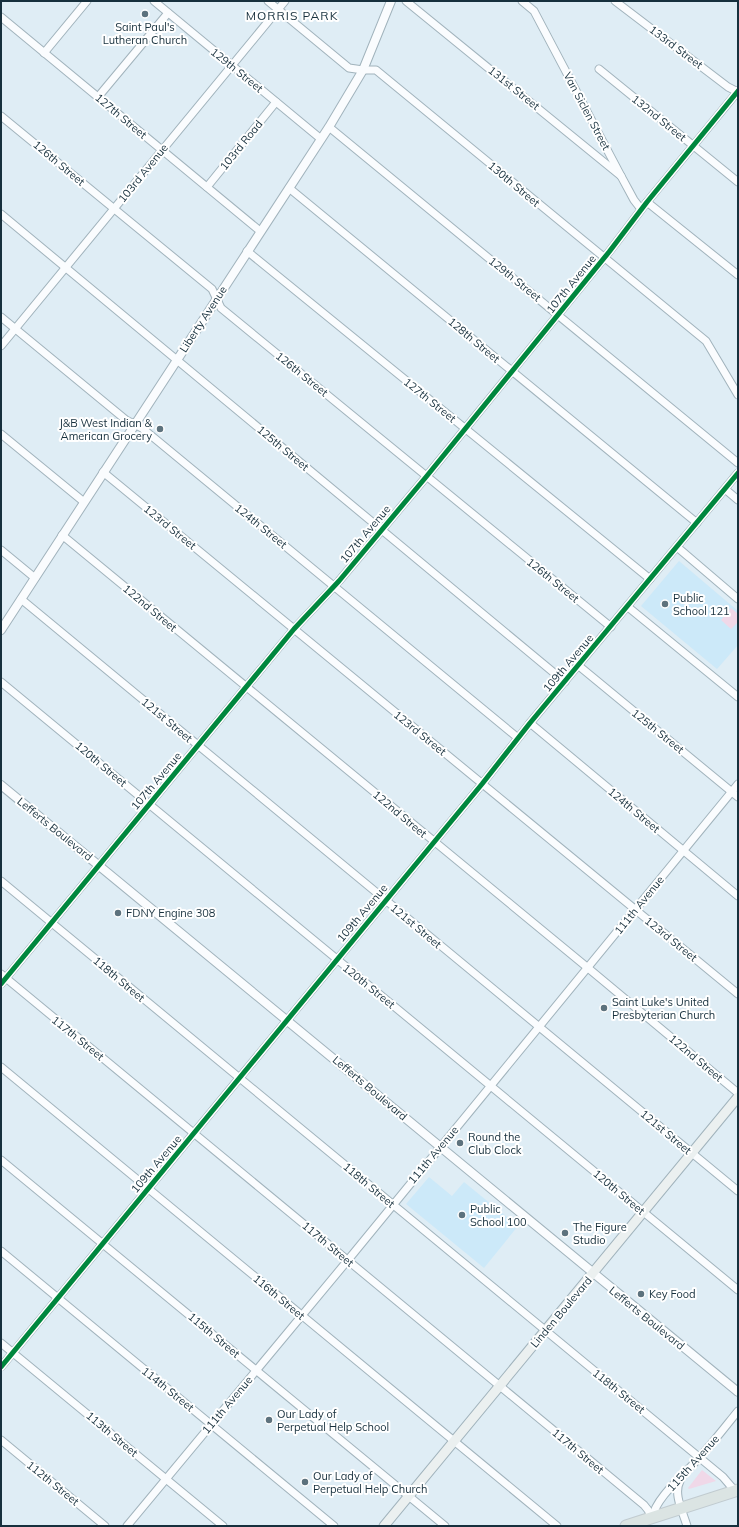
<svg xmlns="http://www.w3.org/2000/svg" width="739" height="1527" font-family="Mulish,sans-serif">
<rect width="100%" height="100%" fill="#dfedf5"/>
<!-- built -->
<g fill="#cce9f9">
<polygon points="679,561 738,611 738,645 717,669 641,606"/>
<polygon points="429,1177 452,1196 464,1182 518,1226 484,1268 406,1204"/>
</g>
<!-- green -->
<g fill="#f0d8e8">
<polygon points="731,608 738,614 738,622 731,629 721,620"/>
<polygon points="702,1470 716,1481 689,1489 688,1488"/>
</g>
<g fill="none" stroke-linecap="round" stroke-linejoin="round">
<defs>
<g id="minor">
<polyline points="154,1 321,139"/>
<polyline points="268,1 349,68 363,70 376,70 706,341 738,395"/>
<polyline points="406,1 621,176"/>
<polyline points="522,1 534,11 621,176 634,200 641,209"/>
<polyline points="615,1 728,87 738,92"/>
<polyline points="1,17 260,231"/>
<polyline points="44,53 87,1"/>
<polyline points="599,69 738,182"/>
<polyline points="98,97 168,13"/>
<polyline points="1,116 212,289 221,308 611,627"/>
<polyline points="329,127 738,463"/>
<polyline points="207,187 276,102"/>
<polyline points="289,188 697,523"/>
<polyline points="647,202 738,275"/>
<polyline points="1,214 565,682"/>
<polyline points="247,251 650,579"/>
<polyline points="1,317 126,420 142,428 518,738"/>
<polyline points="1,346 285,1"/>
<polyline points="1,434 84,502"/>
<polyline points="103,472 738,994"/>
<polyline points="725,489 738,500"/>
<polyline points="62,535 588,968 738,1093"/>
<polyline points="677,547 738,599"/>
<polyline points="1,550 35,578"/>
<polyline points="21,599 738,1191"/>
<polyline points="628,607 738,697"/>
<polyline points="579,666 738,797"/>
<polyline points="1,682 738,1290"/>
<polyline points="530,723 738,896"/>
<polyline points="1,881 700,1458 723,1477 735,1491"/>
<polyline points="1,974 644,1505 648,1510 652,1518"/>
<polyline points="1,984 294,629 339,581 426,477 609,252 647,202 738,91"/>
<polyline points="1,1067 557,1526"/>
<polyline points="1,1160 445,1526"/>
<polyline points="1,1251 334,1526"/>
<polyline points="1,1343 223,1526"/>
<polyline points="1,1367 482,784 530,723 738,473"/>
<polyline points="1,1440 105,1526"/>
<path d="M680,1481c-7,13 3,31 7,45"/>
<path d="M652,1518c4,-21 32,-43 46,-59 14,-15 27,-32 40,-48"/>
<polyline points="127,1526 348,1260 738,784"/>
</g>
<g id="tertiary">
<polyline points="1,630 329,127 363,70 391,1"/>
<polyline points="1,785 738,1392"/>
</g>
<polyline id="secondary" points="384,1526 738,1097"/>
<polyline id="primary" points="626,1526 738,1490"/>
</defs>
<!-- minor casing -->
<use href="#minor" stroke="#a1b3bc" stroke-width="9"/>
<!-- tertiary casing -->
<use href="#tertiary" stroke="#a1b3bc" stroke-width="10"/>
<!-- secondary casing -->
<use href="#secondary" stroke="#a1b3bc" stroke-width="11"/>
<!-- primary casing -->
<use href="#primary" stroke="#c1cbd0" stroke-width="13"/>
<!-- minor -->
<use href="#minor" stroke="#fafcfe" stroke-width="7"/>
<!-- tertiary -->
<use href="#tertiary" stroke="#fafcfe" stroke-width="8"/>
<!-- secondary -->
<use href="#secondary" stroke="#ebf0f0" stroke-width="9"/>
<!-- primary -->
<use href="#primary" stroke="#dbe4e3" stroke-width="11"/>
<defs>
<g id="cycleway">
<polyline points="1,984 294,629 339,581 426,477 609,252 647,202 738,91"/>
<polyline points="1,1367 482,784 530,723 738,473"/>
</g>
</defs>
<!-- cycleway casing -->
<use href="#cycleway" stroke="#fff" stroke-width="8"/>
<!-- cycleway -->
<use href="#cycleway" stroke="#00873e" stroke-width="5"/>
</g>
<!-- markers -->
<g fill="#5d727d" stroke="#fff" stroke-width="1.5">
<circle cx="145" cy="14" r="4"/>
<circle cx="160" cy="429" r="4"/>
<circle cx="665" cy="604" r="4"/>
<circle cx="118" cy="913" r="4"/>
<circle cx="604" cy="1008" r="4"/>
<circle cx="460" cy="1143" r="4"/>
<circle cx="462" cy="1215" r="4"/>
<circle cx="565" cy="1233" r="4"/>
<circle cx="641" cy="1294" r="4"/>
<circle cx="269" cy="1420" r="4"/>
<circle cx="305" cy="1482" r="4"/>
</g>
<g text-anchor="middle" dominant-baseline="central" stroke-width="4" stroke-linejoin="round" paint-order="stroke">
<!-- poi labels -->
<g font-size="11" fill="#17303d" stroke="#fff" text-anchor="start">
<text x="145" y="27" text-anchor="middle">Saint Paul's<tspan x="145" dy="13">Lutheran Church</tspan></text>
<text x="152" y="423" text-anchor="end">J&amp;B West Indian &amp;<tspan x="152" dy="13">American Grocery</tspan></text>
<text x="673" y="598">Public<tspan x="673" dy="13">School 121</tspan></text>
<text x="126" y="913">FDNY Engine 308</text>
<text x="612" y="1002">Saint Luke's United<tspan x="612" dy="13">Presbyterian Church</tspan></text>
<text x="468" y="1137">Round the<tspan x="468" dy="13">Club Clock</tspan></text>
<text x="470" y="1209">Public<tspan x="470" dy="13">School 100</tspan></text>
<text x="573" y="1227">The Figure<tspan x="573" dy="13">Studio</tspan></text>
<text x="649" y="1294">Key Food</text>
<text x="277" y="1414">Our Lady of<tspan x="277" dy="13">Perpetual Help School</tspan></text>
<text x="313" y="1476">Our Lady of<tspan x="313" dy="13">Perpetual Help Church</tspan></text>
</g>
<!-- street labels -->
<g font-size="11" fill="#17303d" stroke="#fff">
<text transform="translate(676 47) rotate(37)">133rd Street</text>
<text transform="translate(237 70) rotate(39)">129th Street</text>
<text transform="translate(514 88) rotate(39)">131st Street</text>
<text transform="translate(587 111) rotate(62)">Van Siclen Street</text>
<text transform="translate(121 116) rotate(40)">127th Street</text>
<text transform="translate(659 118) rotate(39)">132nd Street</text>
<text transform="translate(241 145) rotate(-51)">103rd Road</text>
<text transform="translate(59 163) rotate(40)">126th Street</text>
<text transform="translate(143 173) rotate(-51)">103rd Avenue</text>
<text transform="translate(514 184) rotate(40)">130th Street</text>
<text transform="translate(515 279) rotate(39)">129th Street</text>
<text transform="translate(571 284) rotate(-51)">107th Avenue</text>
<text transform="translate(203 319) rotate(-57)">Liberty Avenue</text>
<text transform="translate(474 340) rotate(40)">128th Street</text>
<text transform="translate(302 374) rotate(39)">126th Street</text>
<text transform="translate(430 400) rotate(39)">127th Street</text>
<text transform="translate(283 448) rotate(40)">125th Street</text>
<text transform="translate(261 526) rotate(39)">124th Street</text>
<text transform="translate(170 527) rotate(39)">123rd Street</text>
<text transform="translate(365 534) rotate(-50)">107th Avenue</text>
<text transform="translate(553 580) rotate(39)">126th Street</text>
<text transform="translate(150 608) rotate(40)">122nd Street</text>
<text transform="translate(568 663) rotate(-50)">109th Avenue</text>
<text transform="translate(167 720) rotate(40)">121st Street</text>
<text transform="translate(658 731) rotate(39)">125th Street</text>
<text transform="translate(420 733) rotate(39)">123rd Street</text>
<text transform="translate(101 764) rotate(40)">120th Street</text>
<text transform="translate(156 781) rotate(-50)">107th Avenue</text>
<text transform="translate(634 810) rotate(40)">124th Street</text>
<text transform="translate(400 814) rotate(40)">122nd Street</text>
<text transform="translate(55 829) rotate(39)">Lefferts Boulevard</text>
<text transform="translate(639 905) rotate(-51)">111th Avenue</text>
<text transform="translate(362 913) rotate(-50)">109th Avenue</text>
<text transform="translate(416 926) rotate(40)">121st Street</text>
<text transform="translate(671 939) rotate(39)">123rd Street</text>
<text transform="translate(119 979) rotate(40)">118th Street</text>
<text transform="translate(369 986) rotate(39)">120th Street</text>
<text transform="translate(78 1038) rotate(39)">117th Street</text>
<text transform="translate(696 1058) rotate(40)">122nd Street</text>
<text transform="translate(370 1088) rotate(40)">Lefferts Boulevard</text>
<text transform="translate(666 1132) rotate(40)">121st Street</text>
<text transform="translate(433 1155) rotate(-50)">111th Avenue</text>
<text transform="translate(156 1164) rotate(-50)">109th Avenue</text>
<text transform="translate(369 1185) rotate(40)">118th Street</text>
<text transform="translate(619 1192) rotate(40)">120th Street</text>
<text transform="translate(328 1244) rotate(40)">117th Street</text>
<text transform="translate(279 1297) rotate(40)">116th Street</text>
<text transform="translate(561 1312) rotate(-50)">Linden Boulevard</text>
<text transform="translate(647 1318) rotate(39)">Lefferts Boulevard</text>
<text transform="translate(214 1335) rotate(40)">115th Street</text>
<text transform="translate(168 1389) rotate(39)">114th Street</text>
<text transform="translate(619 1391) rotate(39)">118th Street</text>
<text transform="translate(227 1405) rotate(-50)">111th Avenue</text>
<text transform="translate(112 1434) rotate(40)">113th Street</text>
<text transform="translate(578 1451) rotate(40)">117th Street</text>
<text transform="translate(693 1463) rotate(-48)">115th Avenue</text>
<text transform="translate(53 1483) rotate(39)">112th Street</text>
</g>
<!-- neighbourhood labels -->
<g font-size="12" letter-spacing="1" fill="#17303d" stroke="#fff">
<text x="292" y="15">MORRIS PARK</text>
</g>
</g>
<!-- border -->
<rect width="739" height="1527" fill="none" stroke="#17303d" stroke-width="4"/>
</svg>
